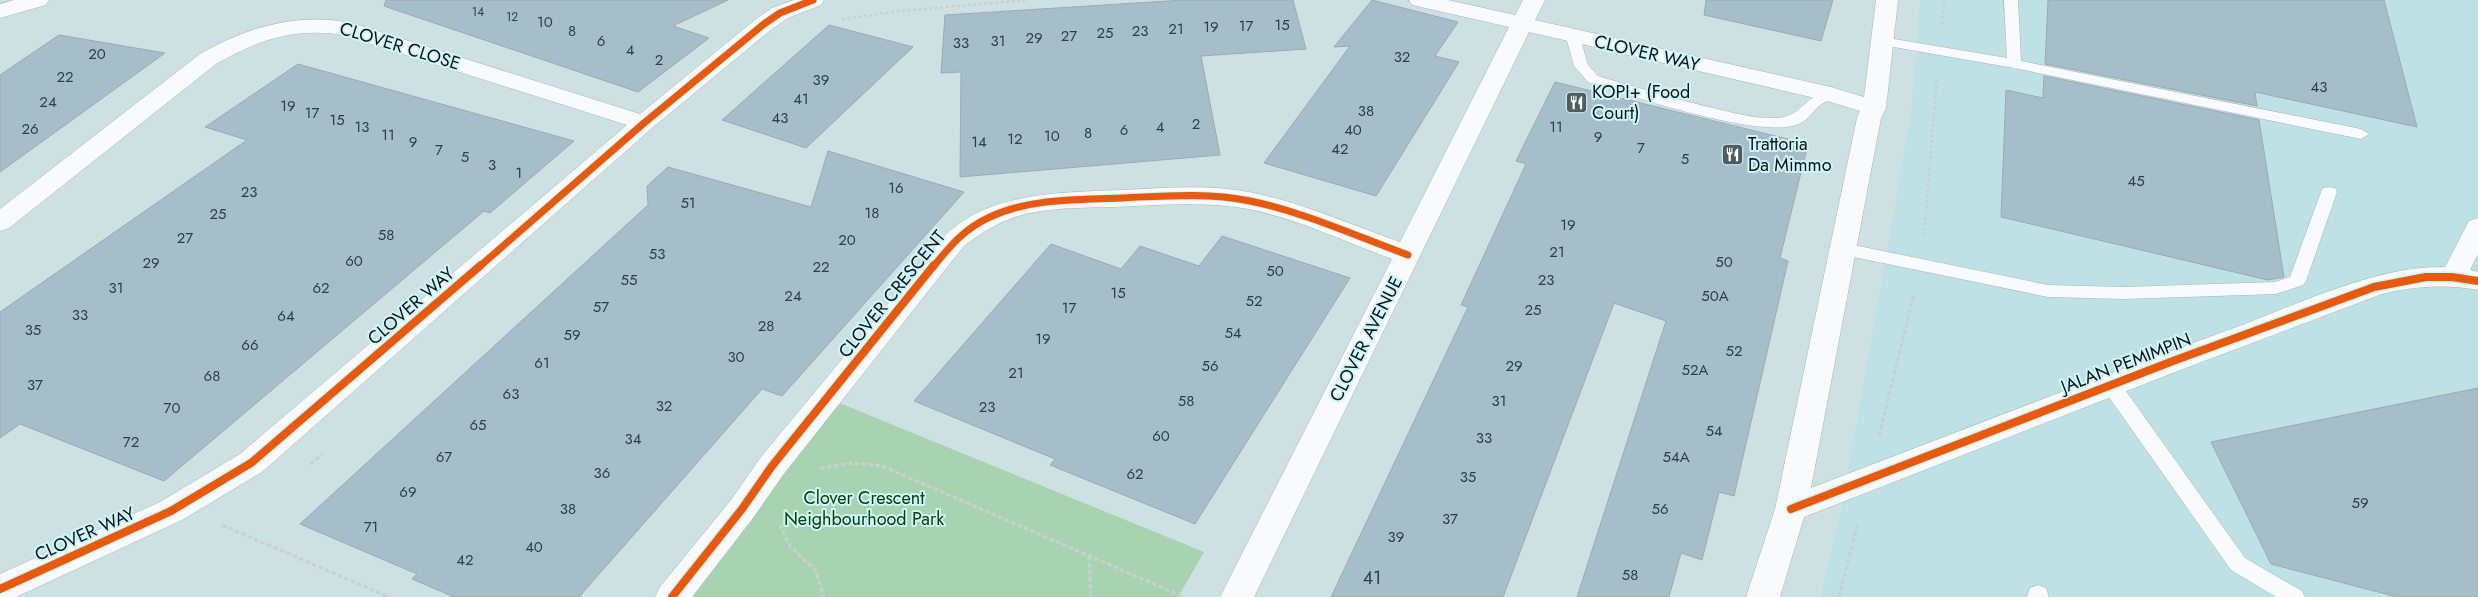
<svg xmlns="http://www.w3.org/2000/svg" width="2478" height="597" font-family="Jost,sans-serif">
<rect width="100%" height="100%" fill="#cde1e3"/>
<!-- built -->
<polygon fill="#bee1e5" points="1920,0 2478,0 2478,597 1821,597 1843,499 1911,114"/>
<!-- green -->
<polygon fill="#a8d3b0" points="837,402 1204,552 1178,597 682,597"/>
<!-- building -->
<g fill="#a5bec9" stroke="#9daaae">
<polygon points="386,0 728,0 673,26 709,38 638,92 384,6"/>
<polygon points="1184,0 1293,0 1306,49 1201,56 1220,155 960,177 961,72 941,73 945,15"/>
<polygon points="1372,0 1458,22 1435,56 1459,62 1376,196 1264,163 1350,46 1334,47"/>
<polygon points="1706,0 1833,0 1821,41 1704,15"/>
<polygon points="2048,0 2384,0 2417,127 2255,92 2257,106 2045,64"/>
<polygon points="829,25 913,47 806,148 722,120"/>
<polygon points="59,35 165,53 0,172 0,75"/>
<polygon points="298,64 574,141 490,213 484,211 164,481 20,424 0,438 0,312 247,140 205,127"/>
<polygon points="2044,76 2259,120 2284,277 2268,280 2001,217 2006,90 2043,98"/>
<polygon points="1555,82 1808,144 1780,258 1788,261 1734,496 1719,492 1702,560 1681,553 1669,597 1577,597 1666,321 1614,303 1503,597 1331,597 1468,307 1461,305 1526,164 1516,161"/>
<polygon points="828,151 964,192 782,396 762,389 579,597 454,597 412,579 417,574 300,524 648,205 647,186 668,167 811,207"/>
<polygon points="1222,236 1350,278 1195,524 1050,465 1055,459 914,401 1051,244 1121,269 1140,246 1199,266"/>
<polygon points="2478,388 2478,597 2397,597 2271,564 2211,442"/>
</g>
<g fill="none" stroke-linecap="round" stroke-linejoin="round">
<defs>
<g id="service">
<polygon points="2004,0 2018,0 2021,61 2361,129 2369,134 2361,139 2014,68 1882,45 1875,41 1882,37 2007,58"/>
<path d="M1573,33l7,4 8,28 10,11c38,11 76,23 115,32 20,5 43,11 64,10 26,0 35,-33 59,-27l2,3c-4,6 -13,7 -19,12 -8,7 -12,16 -23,19 -41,13 -164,-29 -208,-43l-14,-16 -8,-29z"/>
<polygon points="2329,187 2335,188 2337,192 2306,281 2303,285 2276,294 2124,299 2048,297 1844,255 1838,253 1836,249 1838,245 1844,243 2048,285 2124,287 2275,282 2290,277 2321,192 2323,188"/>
<polygon points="2111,378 2118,380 2245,558 2302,591 2305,597 2276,597 2231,570 2104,390 2102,385 2104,380"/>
<polygon points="2038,585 2046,588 2049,597 2027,597 2030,588"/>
</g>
<g id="minor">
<polygon points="14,0 49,0 46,5 0,18 0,4"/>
<path d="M794,0h30l-3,5 -33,13 -16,11 -120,99 -390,344 -80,48 -166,77h-16v-23l160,-72 80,-48 387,-329 -284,-90c-47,-8 -87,5 -127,29l-207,164 -9,3v-22l200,-155c47,-27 100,-43 155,-30l285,90 116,-95 16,-11z"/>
<path d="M1409,0h39l67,15 8,-15h22l-10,20 296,67 33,10 12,-97h22l-12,108 -5,10 -70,370c143,-55 287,-111 431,-163 61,-23 138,-60 203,-58l24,-46 9,-3v36l-8,16 8,2v18c-33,-6 -64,-4 -96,4l-199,75 -379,148 -24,80h-34l29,-88 82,-391 3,-7 -36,-11 -295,-68 -275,565h-34l172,-338c-47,-17 -94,-40 -143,-50 -45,-8 -91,-4 -136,-2 -32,1 -67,0 -98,10 -20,7 -36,17 -52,30l-180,228 -30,43 -61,79h-37l5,-10 71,-87 30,-43 184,-222c12,-10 23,-19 38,-25 44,-18 91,-18 138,-20 42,-2 86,-6 128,2 52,10 102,33 151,50l109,-215 -97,-22z"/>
</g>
</defs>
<!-- service casing -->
<use href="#service" stroke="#a6b6b7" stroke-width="1"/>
<!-- minor casing -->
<use href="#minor" stroke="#a6b6b7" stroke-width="1"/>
<!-- path-far1 -->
<g stroke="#cad0d0" stroke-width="2.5" stroke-dasharray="3 2.5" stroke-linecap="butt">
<polyline points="842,19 901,11 1028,0"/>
<polyline points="1942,24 1944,0"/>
<polyline points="1924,236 1937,78"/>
</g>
<!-- path -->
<g stroke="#cad0d0" stroke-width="3" stroke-dasharray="4.5 2.5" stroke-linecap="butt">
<polyline points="1879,436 1914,294"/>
<polyline points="310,464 323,454"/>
<polyline points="820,468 853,463 882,466 1184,597"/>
<polyline points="785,518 781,528 790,546 816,571 824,597"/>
<polyline points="222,525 389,597"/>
<polyline points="1089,556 1091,597"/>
<polyline points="1839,597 1858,522"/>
</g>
<!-- service -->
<use href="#service" fill="#f8fafb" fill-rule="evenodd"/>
<!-- minor -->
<use href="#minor" fill="#f8fafb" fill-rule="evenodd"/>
<defs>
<g id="cycleway-far1">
<polyline points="479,267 644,123 764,24 780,13 813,0"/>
<path d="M933,267c17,-21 32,-39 57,-50 40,-19 88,-17 131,-19 43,-2 86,-6 129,3 54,11 106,35 158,54"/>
</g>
<g id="cycleway">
<polyline points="1791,509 2173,361 2374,287 2426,277 2452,277 2478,281"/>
<polyline points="0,589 171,511 251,463 481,265"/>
<polyline points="672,597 742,509 772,466 934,265"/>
</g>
</defs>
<!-- cycleway-far1 casing -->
<use href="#cycleway-far1" stroke="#d0f5fa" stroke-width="9"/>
<!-- cycleway casing -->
<use href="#cycleway" stroke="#d0f5fa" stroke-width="11"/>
<!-- cycleway-far1 -->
<use href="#cycleway-far1" stroke="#e8590c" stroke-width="7"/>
<!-- cycleway -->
<use href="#cycleway" stroke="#e8590c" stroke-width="8"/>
</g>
<!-- icons -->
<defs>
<symbol id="restaurant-square" viewBox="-11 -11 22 22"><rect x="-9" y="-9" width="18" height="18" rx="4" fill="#4d5c5e" stroke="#d0f5fa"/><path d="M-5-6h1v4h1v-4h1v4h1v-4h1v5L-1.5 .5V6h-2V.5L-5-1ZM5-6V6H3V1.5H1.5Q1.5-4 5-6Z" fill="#fff"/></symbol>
</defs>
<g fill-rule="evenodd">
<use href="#restaurant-square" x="1564" y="90" width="25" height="25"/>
<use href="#restaurant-square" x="1720" y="142" width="25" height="25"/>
</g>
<g text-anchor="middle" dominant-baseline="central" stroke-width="4" stroke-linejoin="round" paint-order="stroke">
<!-- far-number labels -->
<g font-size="12" fill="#2f3f44">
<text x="478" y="12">14</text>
<text x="512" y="17">12</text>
</g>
<!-- number labels -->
<g font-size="15" fill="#2f3f44">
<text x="545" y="22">10</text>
<text x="1282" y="25">15</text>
<text x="1246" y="26">17</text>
<text x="1211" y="27">19</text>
<text x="1176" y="29">21</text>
<text x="572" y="31">8</text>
<text x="1140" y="31">23</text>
<text x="1105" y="33">25</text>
<text x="1069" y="36">27</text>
<text x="1034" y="38">29</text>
<text x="601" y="41">6</text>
<text x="998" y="41">31</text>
<text x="961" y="43">33</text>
<text x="630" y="50">4</text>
<text x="97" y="54">20</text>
<text x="1402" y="57">32</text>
<text x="659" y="60">2</text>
<text x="65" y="77">22</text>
<text x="821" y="80">39</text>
<text x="2319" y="87">43</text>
<text x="801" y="99">41</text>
<text x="48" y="102">24</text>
<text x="288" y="106">19</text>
<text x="1366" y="111">38</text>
<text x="312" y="113">17</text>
<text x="780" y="118">43</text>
<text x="337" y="120">15</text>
<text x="1196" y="124">2</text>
<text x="362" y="127">13</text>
<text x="1160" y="127">4</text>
<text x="1556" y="127">11</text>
<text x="30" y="129">26</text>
<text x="1124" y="130">6</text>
<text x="1353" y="130">40</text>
<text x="1088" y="133">8</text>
<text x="388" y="135">11</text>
<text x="1052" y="136">10</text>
<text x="1598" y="137">9</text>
<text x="1015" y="139">12</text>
<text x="413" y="142">9</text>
<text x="979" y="142">14</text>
<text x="1641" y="148">7</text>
<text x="1340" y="149">42</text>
<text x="439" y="150">7</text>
<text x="465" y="157">5</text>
<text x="1685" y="159">5</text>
<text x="492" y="165">3</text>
<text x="519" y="173">1</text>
<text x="2136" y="181">45</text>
<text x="896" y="188">16</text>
<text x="249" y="192">23</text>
<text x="688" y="203">51</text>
<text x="872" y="213">18</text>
<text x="218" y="214">25</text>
<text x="1568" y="225">19</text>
<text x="386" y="235">58</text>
<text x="185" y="238">27</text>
<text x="847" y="240">20</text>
<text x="1557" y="252">21</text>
<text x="657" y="254">53</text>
<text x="354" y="261">60</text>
<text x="1724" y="262">50</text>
<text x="151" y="263">29</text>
<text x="821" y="267">22</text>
<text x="1275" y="271">50</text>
<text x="629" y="280">55</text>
<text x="1546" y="280">23</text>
<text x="116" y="288">31</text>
<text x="321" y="288">62</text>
<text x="1118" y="293">15</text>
<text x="793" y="296">24</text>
<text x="1715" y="296">50A</text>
<text x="1254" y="301">52</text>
<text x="601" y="307">57</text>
<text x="1069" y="308">17</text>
<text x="1533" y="310">25</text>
<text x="80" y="315">33</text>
<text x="286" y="316">64</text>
<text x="766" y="326">28</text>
<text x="33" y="330">35</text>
<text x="1233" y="333">54</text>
<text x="572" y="335">59</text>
<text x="1043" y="339">19</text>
<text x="250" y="345">66</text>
<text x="1734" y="351">52</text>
<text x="736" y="357">30</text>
<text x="542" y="363">61</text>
<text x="1210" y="366">56</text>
<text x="1514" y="366">29</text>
<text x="1695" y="370">52A</text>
<text x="1016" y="373">21</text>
<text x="212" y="376">68</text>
<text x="35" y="385">37</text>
<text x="511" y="394">63</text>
<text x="1186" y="401">58</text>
<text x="1499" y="401">31</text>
<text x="664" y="406">32</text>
<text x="987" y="407">23</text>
<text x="172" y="408">70</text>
<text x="478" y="425">65</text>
<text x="1714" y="431">54</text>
<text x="1161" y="436">60</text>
<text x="1484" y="438">33</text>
<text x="633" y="439">34</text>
<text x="131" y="442">72</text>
<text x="444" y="457">67</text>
<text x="1676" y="457">54A</text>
<text x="602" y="473">36</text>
<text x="1135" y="474">62</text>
<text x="1468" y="477">35</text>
<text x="408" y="492">69</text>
<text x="2360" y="503">59</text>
<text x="568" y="509">38</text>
<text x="1660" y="509">56</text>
<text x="1450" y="519">37</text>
<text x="371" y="527">71</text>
<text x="1396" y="537">39</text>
<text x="534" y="547">40</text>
<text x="465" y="560">42</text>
<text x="1630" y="575">58</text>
</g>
<!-- street labels -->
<g font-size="18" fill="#081517" stroke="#d0f5fa">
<text transform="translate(400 46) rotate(17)">CLOVER CLOSE</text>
<text transform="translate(1647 53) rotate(13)">CLOVER WAY</text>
<text transform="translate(892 294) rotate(-51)">CLOVER CRESCENT</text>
<text transform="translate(411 306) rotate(-41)">CLOVER WAY</text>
<text transform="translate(1366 339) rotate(-63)">CLOVER AVENUE</text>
<text transform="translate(2126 363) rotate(-21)">JALAN PEMIMPIN</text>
<text transform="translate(85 534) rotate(-24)">CLOVER WAY</text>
</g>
<!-- poi labels -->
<g font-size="18" fill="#081517" stroke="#d0f5fa" text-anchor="start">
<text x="1592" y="92">KOPI+ (Food<tspan x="1592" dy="21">Court)</tspan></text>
<text x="1748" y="144">Trattoria<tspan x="1748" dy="21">Da Mimmo</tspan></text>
</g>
<!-- park labels -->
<g font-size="18" fill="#004201" stroke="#d0f5fa">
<text x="864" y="498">Clover Crescent<tspan x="864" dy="21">Neighbourhood Park</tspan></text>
</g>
<!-- near-number labels -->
<g font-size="18" fill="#2f3f44">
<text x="1372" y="578">41</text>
</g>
</g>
</svg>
